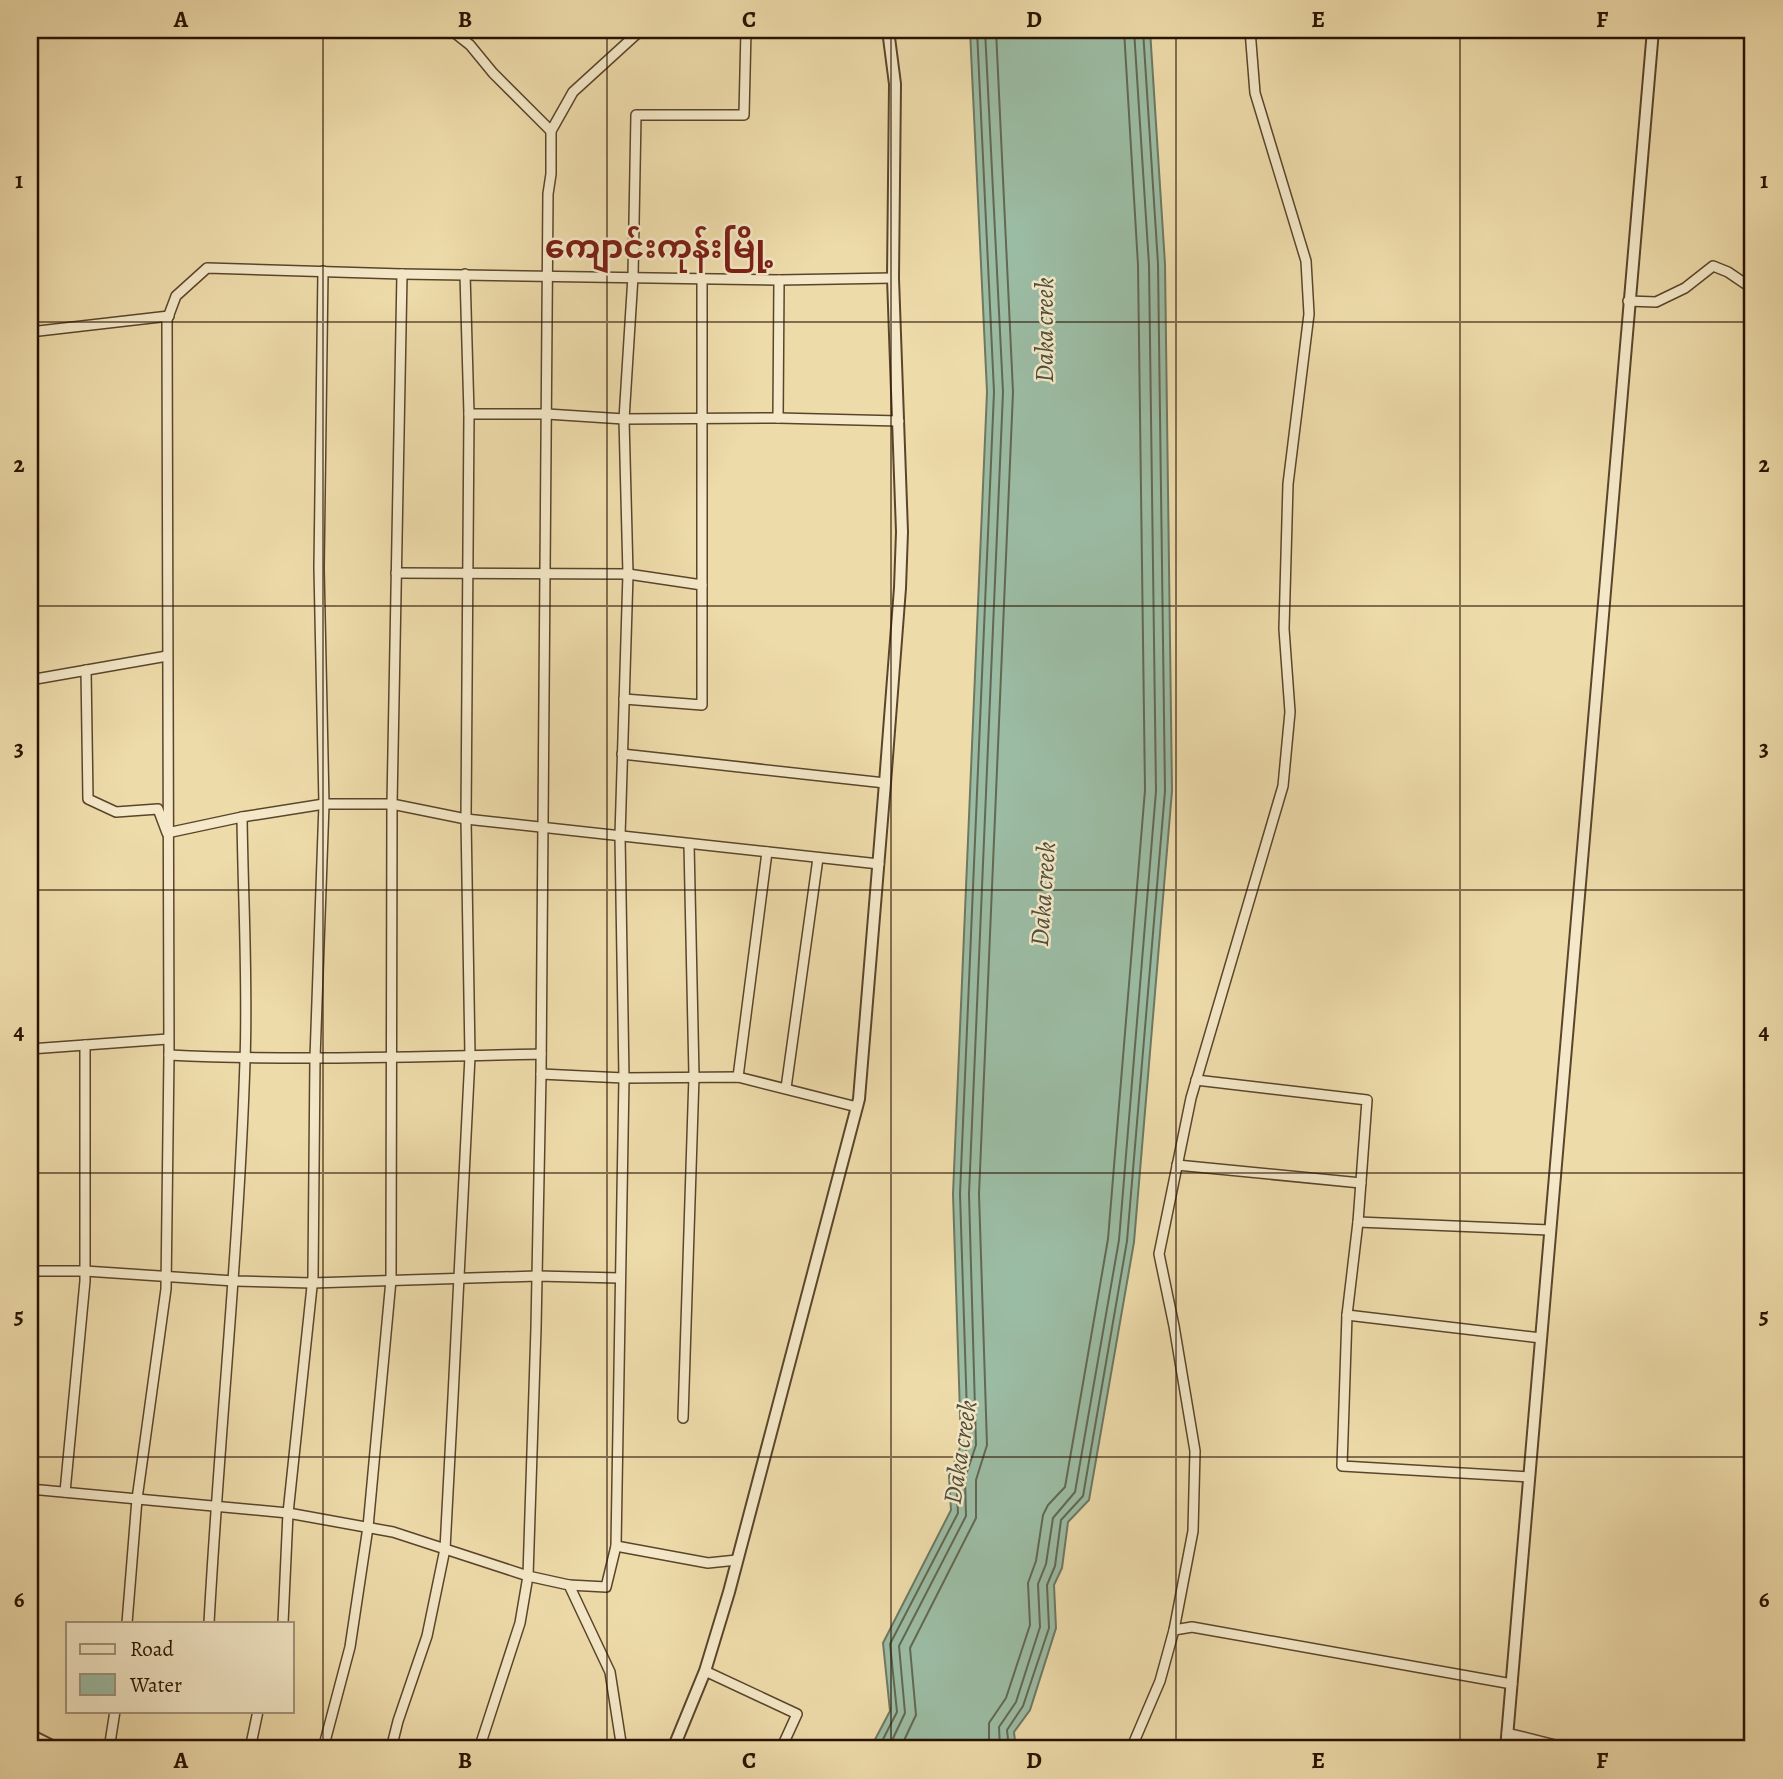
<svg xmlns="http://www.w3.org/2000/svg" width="1783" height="1779" font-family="Alegreya,'Noto Sans Myanmar',serif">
<rect width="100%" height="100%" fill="#eedbaa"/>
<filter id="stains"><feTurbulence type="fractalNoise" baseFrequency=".00286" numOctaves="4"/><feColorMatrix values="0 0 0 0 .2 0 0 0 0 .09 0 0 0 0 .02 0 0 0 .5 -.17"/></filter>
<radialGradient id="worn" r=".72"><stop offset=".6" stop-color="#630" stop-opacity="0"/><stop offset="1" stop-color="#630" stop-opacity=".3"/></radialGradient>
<!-- water -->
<polygon fill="#9bbca4" stroke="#6d7863" stroke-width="2" points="970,30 1150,30 1165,264 1172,791 1134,1242 1089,1500 1068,1522 1062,1568 1054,1585 1056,1628 1030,1710 1014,1732 1016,1749 870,1749 890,1711 883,1643 951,1510 949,1476 961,1445 953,1194 987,392"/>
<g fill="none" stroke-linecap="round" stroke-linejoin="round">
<!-- shore -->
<g stroke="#626852" stroke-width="2">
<polyline points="878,1749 897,1712 890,1644 958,1513 956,1477 968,1445 960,1194 994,392 977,30"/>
<polyline points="888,1749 905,1713 899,1646 966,1516 965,1478 976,1445 969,1194 1003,392 985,30"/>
<polyline points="900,1749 916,1715 910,1648 976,1518 976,1480 987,1445 979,1194 1013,392 996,30"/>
<polyline points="989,1749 989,1723 1006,1698 1030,1625 1028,1583 1036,1561 1043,1515 1048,1505 1065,1487 1108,1239 1145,790 1138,265 1124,30"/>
<polyline points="1000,1749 999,1727 1016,1702 1040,1627 1038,1584 1046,1564 1053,1518 1075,1492 1119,1240 1156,791 1149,265 1134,30"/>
<polyline points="1009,1749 1007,1730 1023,1706 1049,1628 1047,1585 1055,1566 1061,1520 1083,1496 1127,1241 1165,791 1158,264 1143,30"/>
</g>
<defs>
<g id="minor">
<polyline points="451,30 470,45 493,73 551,131"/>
<polyline points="30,301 34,332"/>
<polyline points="1628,301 1656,302 1685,288 1713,266 1728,272 1753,289"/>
<polyline points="30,332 169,316"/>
<polyline points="469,414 547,414 624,419 778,418 899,421"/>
<polyline points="778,418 779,280"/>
<polyline points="396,573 628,574 702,585"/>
<polyline points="86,670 88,799 116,812 158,809 167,833 242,817 324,804 392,804 466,819 879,864"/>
<polyline points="30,680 167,656"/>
<polyline points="624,699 702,705 702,278"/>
<polyline points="622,754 885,783"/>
<polyline points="30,1049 168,1039"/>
<path d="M169,1055c124,6 248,2 372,-1"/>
<polyline points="541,1074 624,1078 738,1077 857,1107"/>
<polyline points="738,1077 767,852"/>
<polyline points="1196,1080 1367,1100 1358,1222 1347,1315 1342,1466 1529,1477"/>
<polyline points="786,1088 818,858"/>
<polyline points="1177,1165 1361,1183"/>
<polyline points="1358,1222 1550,1230"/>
<polyline points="30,1271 85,1271 234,1281 312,1283 537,1276 619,1278"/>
<polyline points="1347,1315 1541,1338"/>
<polyline points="683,1418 694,1076 689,844"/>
<polyline points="30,1489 288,1513 393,1532 528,1576 569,1585 610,1672 622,1749"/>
<polyline points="65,1492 85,1281 85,1045"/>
<polyline points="616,1546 708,1563 737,1560"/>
<polyline points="569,1585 606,1587 616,1546 624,1078 620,836 628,574 624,419 633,276 636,115 744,115 746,30"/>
<polyline points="127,1623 137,1499 166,1289 169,1055 167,320 176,296 207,268 402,274 779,280 893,278"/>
<path d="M209,1623c10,-187 30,-374 36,-562 3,-81 -2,-163 -3,-244"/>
<polyline points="283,1623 288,1513 313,1277 315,1058 324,804 319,568 323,271"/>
<polyline points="1174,1630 1193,1531 1195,1451 1174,1326 1159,1254 1191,1098 1283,786 1290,712 1284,629 1288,484 1309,314 1306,261 1255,93 1250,30"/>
<polyline points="705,1671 797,1714 781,1749"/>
<polyline points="1507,1733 1571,1749"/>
<polyline points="109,1749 115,1711"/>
<polyline points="250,1749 258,1711"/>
<polyline points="323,1749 350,1647 368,1527 391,1280 392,804 402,274"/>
<polyline points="391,1749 398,1721 427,1636 445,1549 453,1397 470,1056 466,819 469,414 465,274"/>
<polyline points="479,1749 520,1623 528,1576 536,1328 541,1074 548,194 551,174 551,131 573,92 641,30"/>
<polyline points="1131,1749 1160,1681 1174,1630 1192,1627 1512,1684"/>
</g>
<g id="tertiary">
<polyline points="30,1735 58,1749"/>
<polyline points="673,1749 705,1671 729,1592 859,1099 885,783 900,588 902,532 893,278 895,84 888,30"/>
<polyline points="1506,1749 1653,30"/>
</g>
</defs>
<!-- minor casing -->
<use href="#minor" stroke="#5a452b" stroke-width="12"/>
<!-- tertiary casing -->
<use href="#tertiary" stroke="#5a452b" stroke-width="14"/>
<!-- minor -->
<use href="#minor" stroke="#f4e8c8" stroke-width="9"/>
<!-- tertiary -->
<use href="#tertiary" stroke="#f4e8c8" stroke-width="10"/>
</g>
<!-- grid -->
<path fill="none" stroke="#281301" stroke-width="2" stroke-opacity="0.55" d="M323,30v1719M607,30v1719M891,30v1719M1176,30v1719M1460,30v1719M30,322h1723M30,606h1723M30,890h1723M30,1173h1723M30,1457h1723"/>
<g text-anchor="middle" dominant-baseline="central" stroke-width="5" stroke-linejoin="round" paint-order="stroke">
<!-- water labels -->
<g font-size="26" font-style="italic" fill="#504e3a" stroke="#f4e8c8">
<text transform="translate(1044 330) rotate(-90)">Daka creek</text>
<text transform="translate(1043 894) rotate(-86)">Daka creek</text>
<text transform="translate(960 1452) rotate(-81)">Daka creek</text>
</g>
<!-- district labels -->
<g font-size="32" font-weight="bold" fill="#7a1f14" stroke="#f4e8c8">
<text x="659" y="247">ကျောင်းကုန်းမြို့</text>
</g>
</g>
<!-- margin -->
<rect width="1783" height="1779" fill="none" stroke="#eedbaa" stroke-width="77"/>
<!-- legend -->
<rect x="66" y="1622" width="228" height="91" fill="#f4e8c8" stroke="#a29378" stroke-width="2"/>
<rect x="80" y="1644" width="35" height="10" fill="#f4e8c8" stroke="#a29378" stroke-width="2"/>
<text x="130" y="1656" font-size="21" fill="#281301">Road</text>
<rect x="80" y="1674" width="35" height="21" fill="#9bbca4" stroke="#a29378" stroke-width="2"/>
<text x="130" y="1692" font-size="21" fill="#281301">Water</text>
<rect x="38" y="38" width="1706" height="1702" fill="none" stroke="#281301" stroke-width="2.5"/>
<g font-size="23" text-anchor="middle" font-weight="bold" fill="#281301">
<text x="181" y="27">A</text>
<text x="465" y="27">B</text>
<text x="749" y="27">C</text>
<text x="1034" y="27">D</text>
<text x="1318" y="27">E</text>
<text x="1602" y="27">F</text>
<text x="19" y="188">1</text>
<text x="1764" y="188">1</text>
<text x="19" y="472">2</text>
<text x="1764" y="472">2</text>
<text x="19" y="756">3</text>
<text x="1764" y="756">3</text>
<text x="19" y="1039">4</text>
<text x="1764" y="1039">4</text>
<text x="19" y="1323">5</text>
<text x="1764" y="1323">5</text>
<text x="19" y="1607">6</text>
<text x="1764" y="1607">6</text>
<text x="181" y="1768">A</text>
<text x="465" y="1768">B</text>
<text x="749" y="1768">C</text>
<text x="1034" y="1768">D</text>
<text x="1318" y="1768">E</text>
<text x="1602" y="1768">F</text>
</g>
<rect width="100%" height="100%" filter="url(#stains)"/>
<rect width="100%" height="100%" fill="url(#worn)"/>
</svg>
